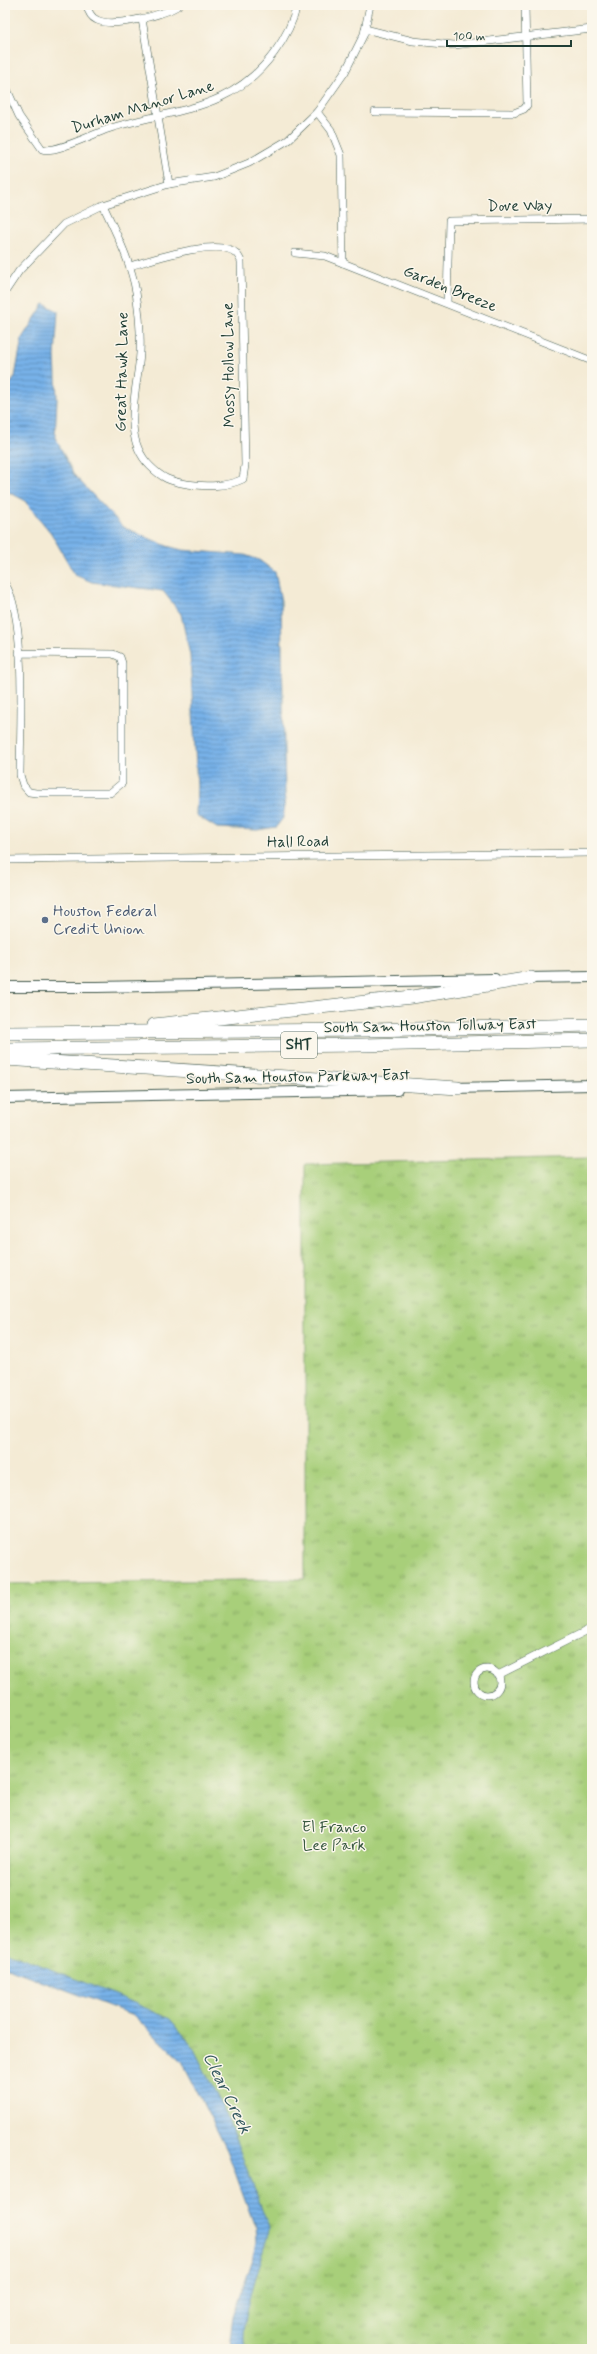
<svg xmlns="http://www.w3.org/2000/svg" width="597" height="2354" font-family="Mynerve,sans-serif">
<defs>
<pattern id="park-tufts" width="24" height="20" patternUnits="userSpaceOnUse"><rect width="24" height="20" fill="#a8cf7a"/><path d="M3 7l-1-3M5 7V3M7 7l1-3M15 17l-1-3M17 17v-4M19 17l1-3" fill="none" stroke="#88a965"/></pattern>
<pattern id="water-rules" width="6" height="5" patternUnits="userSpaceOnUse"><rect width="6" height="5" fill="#77b1e8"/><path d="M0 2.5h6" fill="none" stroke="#6191bd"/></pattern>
</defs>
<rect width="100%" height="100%" fill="#fbf7ec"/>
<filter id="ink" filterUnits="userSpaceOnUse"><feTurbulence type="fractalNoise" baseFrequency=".025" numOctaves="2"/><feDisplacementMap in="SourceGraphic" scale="8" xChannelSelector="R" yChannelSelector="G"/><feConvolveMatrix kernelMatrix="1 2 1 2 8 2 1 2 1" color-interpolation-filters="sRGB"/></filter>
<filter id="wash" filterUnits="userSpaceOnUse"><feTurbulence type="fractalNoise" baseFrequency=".012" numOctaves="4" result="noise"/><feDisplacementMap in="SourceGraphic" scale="16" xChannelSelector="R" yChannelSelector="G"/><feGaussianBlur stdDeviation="0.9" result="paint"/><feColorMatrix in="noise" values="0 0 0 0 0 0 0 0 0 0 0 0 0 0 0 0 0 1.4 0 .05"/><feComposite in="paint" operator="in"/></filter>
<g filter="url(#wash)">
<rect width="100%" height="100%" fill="#f4ebd5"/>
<!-- park -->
<polygon fill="url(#park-tufts)" stroke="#648657" points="592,1157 592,2349 240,2349 261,2223 183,2047 126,2006 5,1962 5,1584 305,1579 305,1164"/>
<!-- water -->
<g fill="url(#water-rules)" stroke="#4b778e">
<polygon points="44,304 58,311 55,356 57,399 55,437 74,475 123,527 167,546 182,550 245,555 259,560 275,572 281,601 285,797 283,818 276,827 257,830 217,828 196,815 197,786 190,655 181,614 163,591 92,582 75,575 51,533 24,500 5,490 5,392 15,377 22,338"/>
<path d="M5,1951l118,47 47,21 22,26 33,67 44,115 -1,11c-8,28 -29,83 -23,111h-12l-3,-10 3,-22 20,-58 3,-17 -1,-15 -28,-77 -45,-89 -49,-46 -128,-48z"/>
</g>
</g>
<g filter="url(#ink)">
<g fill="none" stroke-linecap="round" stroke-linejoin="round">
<defs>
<g id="street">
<path d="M87,5c1,6 3,12 10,15 17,8 67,-5 82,-15"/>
<polyline points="142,19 169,184"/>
<polyline points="365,29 413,41 454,45 592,29"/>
<path d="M5,85l14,31 23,33c12,5 51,-15 66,-20 64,-21 121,-15 166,-76 11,-15 19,-30 23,-48"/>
<polyline points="317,112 331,130 341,155 343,263"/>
<polyline points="375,112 514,113 524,109 527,105 525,5"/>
<path d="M103,205c13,28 28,57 33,87 3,20 5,41 4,61 -2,36 -20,83 10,113 12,12 19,15 37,18 20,2 37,4 56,-5l2,-14 -4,-204c-1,-2 -3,-6 -5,-8 -17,-16 -85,7 -106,13"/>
<polyline points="295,253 325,256 343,263 592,361"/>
<polyline points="5,292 19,271 64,224 103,205 169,184 214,177 249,163 288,140 317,112 345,72 364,34 370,5"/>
<polyline points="447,303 449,221 592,219"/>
<path d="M5,584c22,32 15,149 15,191l3,10 6,7 7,1h74l12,-10v-120l-2,-6 -7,-3 -94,-1"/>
<polyline points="5,860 592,853"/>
<circle cx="487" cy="1682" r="13"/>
<polyline points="498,1675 592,1628"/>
</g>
<g id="secondary">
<polyline points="525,978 592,977"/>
<polyline points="5,987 97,987 495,979"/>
<polyline points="451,1088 592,1085"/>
<polyline points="5,1098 397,1090"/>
</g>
<g id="highway">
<polyline points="154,1025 412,997 531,978"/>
<polyline points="5,1033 368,1030 592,1025"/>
<polyline points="5,1049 362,1045 592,1040"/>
<polyline points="5,1059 458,1088"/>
</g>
</defs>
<!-- street casing -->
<use href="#street" stroke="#3f574c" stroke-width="8"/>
<!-- secondary casing -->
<use href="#secondary" stroke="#3f574c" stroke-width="12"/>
<!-- highway casing -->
<use href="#highway" stroke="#3f574c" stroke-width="14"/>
<!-- street -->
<use href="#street" stroke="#fff" stroke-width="7"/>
<!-- secondary -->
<use href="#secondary" stroke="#fff" stroke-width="10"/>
<!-- highway -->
<use href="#highway" stroke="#fff" stroke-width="13"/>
</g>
</g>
<!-- markers -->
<circle fill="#5c6f8a" stroke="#fbf7ec" stroke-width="1.5" cx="45" cy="920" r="4"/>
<g text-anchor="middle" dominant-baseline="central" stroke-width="3" stroke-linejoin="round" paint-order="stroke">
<!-- shield labels -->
<rect fill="#fbf7ec" stroke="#61756b" stroke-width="1" x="281" y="1032" width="36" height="26" rx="3"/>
<g font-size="15" font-weight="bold" fill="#1f3d34">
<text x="299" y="1045">SHT</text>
</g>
<!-- street labels -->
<g font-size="16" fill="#1f3d34" stroke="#fbf7ec">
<text transform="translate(143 107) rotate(-17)">Durham Manor Lane</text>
<text transform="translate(520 206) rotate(-1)">Dove Way</text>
<text transform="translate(450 289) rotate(22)">Garden Breeze</text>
<text transform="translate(229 365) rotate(-91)">Mossy Hollow Lane</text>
<text transform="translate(122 372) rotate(-89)">Great Hawk Lane</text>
<text transform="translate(298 842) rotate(-1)">Hall Road</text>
<text transform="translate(430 1026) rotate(-1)">South Sam Houston Tollway East</text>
<text transform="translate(298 1077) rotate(-1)">South Sam Houston Parkway East</text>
</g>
<!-- service labels -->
<g font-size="16" fill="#4e5e75" stroke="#fbf7ec" text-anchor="start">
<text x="53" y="911">Houston Federal<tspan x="53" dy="18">Credit Union</tspan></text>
</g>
<!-- park labels -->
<g font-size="16" fill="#3a5a42" stroke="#fbf7ec">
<text x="334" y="1827">El Franco<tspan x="334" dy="18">Lee Park</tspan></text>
</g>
<!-- water labels -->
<g font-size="17" font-style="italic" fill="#355a61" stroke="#fbf7ec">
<text transform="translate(227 2093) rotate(64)">Clear Creek</text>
</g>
</g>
<!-- margin -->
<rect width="597" height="2354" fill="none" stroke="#fbf7ec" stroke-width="20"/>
<!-- scale -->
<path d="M447 40v6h124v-6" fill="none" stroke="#1f3d34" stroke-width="2"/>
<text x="453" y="40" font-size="12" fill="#1f3d34" stroke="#fbf7ec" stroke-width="3" paint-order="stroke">100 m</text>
</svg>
